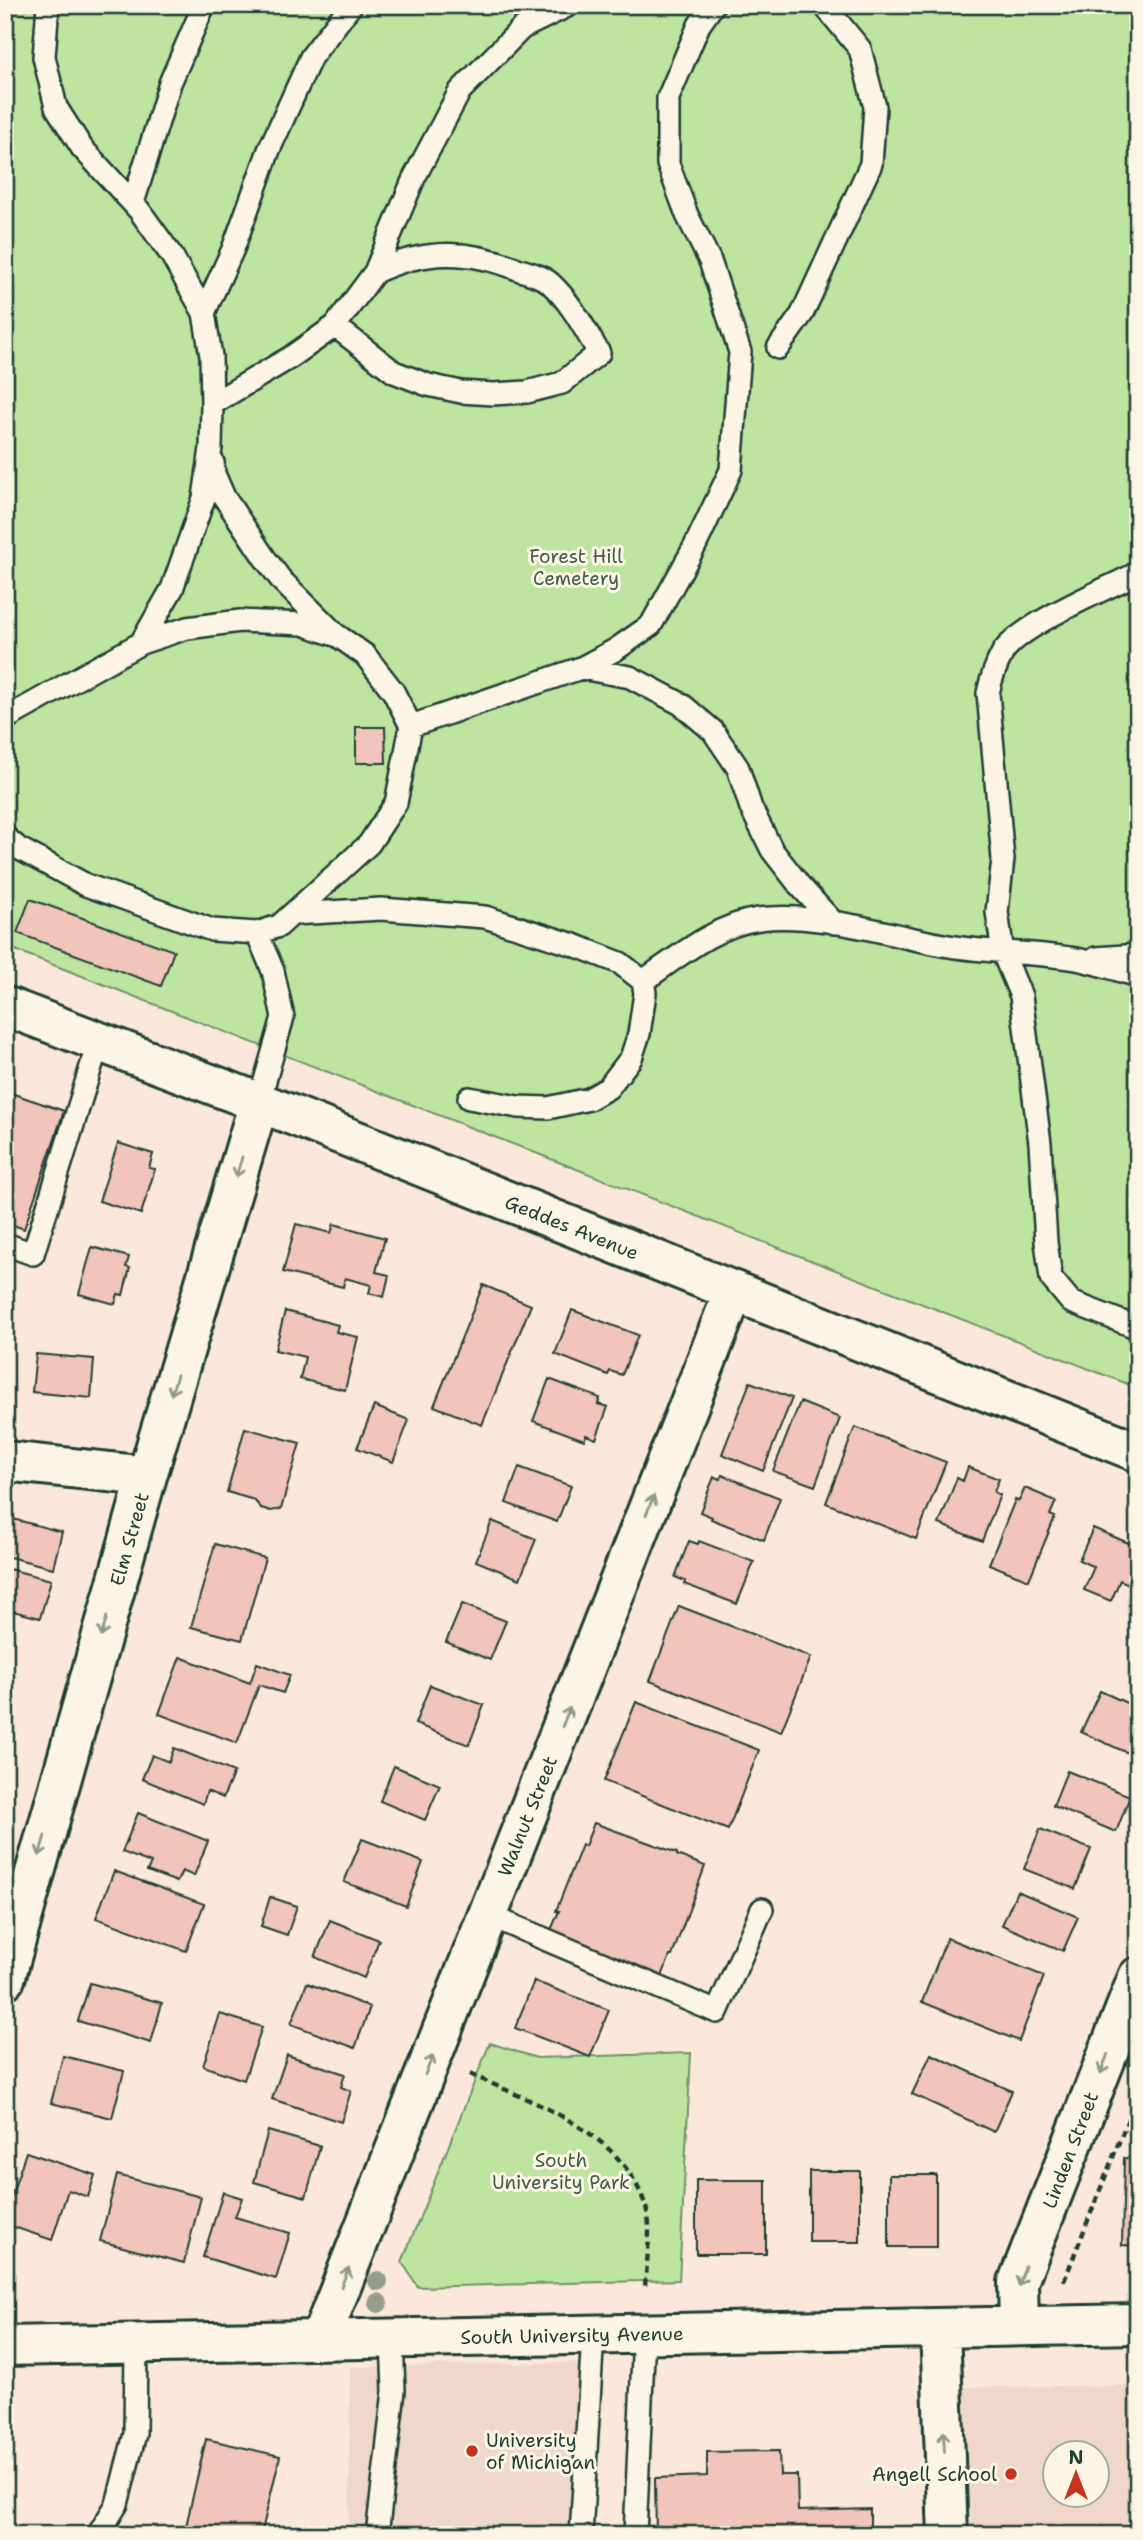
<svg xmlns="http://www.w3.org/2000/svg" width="1143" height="2540" viewBox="0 0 1143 2540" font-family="'Shantell Sans',sans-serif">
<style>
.built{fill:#efd8ca;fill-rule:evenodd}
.green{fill:#bee5a0;stroke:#6e916a;stroke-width:2}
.building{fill:#f1c5ba;stroke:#1f3d34;stroke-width:2}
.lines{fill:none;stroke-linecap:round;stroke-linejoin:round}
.service-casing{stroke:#1f3d34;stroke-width:26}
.minor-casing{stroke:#1f3d34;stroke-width:44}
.secondary-casing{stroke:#1f3d34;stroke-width:44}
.path{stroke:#1f3d34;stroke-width:4.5;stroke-dasharray:7 5;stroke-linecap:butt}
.service{stroke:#fcf5e5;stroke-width:21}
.minor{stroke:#fcf5e5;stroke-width:38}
.secondary{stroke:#fcf5e5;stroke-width:38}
.tree{fill:#949d8b}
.oneway{stroke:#8e998c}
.poi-dot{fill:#c8321e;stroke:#fcf5e5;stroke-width:2.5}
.labels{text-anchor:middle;stroke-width:6;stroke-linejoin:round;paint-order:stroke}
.park-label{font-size:19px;fill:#3f5f4a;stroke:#fcf5e5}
.street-label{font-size:19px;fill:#1f3d34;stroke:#fcf5e5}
.poi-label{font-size:19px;fill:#1f3d34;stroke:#fcf5e5;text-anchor:start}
</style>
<rect width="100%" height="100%" fill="#fbe8da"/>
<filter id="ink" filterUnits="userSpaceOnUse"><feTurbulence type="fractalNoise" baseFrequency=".0143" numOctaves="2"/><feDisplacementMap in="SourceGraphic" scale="14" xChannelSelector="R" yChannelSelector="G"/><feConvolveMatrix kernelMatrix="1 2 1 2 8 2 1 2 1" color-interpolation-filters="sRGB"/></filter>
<g filter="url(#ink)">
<!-- built -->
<path class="built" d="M597 2362 593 2535H349L350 2367Z
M1138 2385V2535H972L961 2387ZM1056 2452H1098V2494H1056Z"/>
<!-- green -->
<path class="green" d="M5 5H1138V1388L5 946Z
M490 2043 537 2058 691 2053 679 2280 418 2287 402 2262Z"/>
<!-- building -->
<path class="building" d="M356 727H385L386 763H356Z
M30 899 174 951 161 986 17 933Z
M5 1091 64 1111 24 1229 5 1222Z
M118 1143 153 1154 149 1168 155 1169 141 1214 99 1201Z
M296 1224 331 1233 334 1224 385 1238 376 1272 389 1275 384 1297 369 1293 371 1285 345 1278 343 1287 283 1272Z
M92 1247 129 1257 126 1267 130 1268 123 1295 118 1294 115 1304 79 1294Z
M483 1285 531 1305 482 1425 434 1406Z
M572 1310 638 1335 622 1375 610 1371 608 1375 555 1354Z
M285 1311 338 1325 336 1332 358 1337 345 1390 300 1379 305 1357 275 1350Z
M36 1354 94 1359 91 1398 32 1392Z
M549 1379 600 1398 598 1404 608 1407 596 1439 586 1435 584 1440 533 1421Z
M750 1382 792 1398 763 1471 722 1454Z
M800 1402 840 1418 815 1486 773 1471Z
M374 1406 409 1420 393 1462 357 1448Z
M855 1427 946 1462 916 1539 826 1503Z
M245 1428 300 1443 281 1509 271 1511 261 1508 254 1500 227 1492Z
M519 1467 571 1486 557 1522 506 1503Z
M968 1467 999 1479 994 1492 1000 1495 982 1541 939 1524 957 1478 963 1481Z
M722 1475 780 1498 764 1540 711 1519 712 1517 700 1512 714 1477 721 1479Z
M1025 1488 1056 1501 1050 1515 1055 1517 1029 1580 989 1564 1015 1500 1019 1501Z
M13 1519 62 1532 53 1568 5 1556Z
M492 1521 536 1539 520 1579 476 1561Z
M1093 1528 1138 1547V1588L1120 1580 1111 1601 1084 1590 1094 1567 1079 1560Z
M689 1541 698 1544 699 1541 754 1562 737 1604 684 1584 685 1581 675 1577Z
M215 1544 265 1558 242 1640 191 1627Z
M5 1568 51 1580 40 1618 5 1609Z
M462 1604 506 1621 490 1660 446 1642Z
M679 1606 811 1657 781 1732 650 1681Z
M180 1657 250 1683 257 1663 290 1675 283 1693 259 1685 237 1743 159 1714Z
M430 1685 484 1705 469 1745 415 1724Z
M1100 1691 1138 1708V1741L1132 1755 1081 1732Z
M636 1702 759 1750 728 1830 604 1781Z
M174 1748 234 1772 223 1798 207 1791 203 1804 142 1779 152 1755 169 1762Z
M394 1766 440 1785 425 1820 380 1801Z
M1067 1771 1130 1796 1116 1832 1053 1806Z
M138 1813 208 1841 194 1876 182 1871 177 1882 147 1871 151 1863 122 1852Z
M594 1823 677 1853V1855L705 1866 672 1956H670L661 1979 549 1935 559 1911H556L582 1845 585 1846Z
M1040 1829 1091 1849 1075 1889 1024 1869Z
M362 1839 423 1862 406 1906 344 1882Z
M114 1871 204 1904 186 1951 96 1918Z
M1017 1891 1078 1917 1063 1951 1002 1925Z
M270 1897 297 1906 287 1935 261 1926Z
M330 1920 379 1940 364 1978 315 1957Z
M947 1938 1044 1976 1019 2041 922 2002Z
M534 1981 609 2010 590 2057 515 2028Z
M90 1983 162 2003 151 2043 78 2021Z
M307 1983 370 2007 355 2048 291 2024Z
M220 2014 262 2027 244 2080 203 2066Z
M931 2054 1012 2091 994 2132 912 2094Z
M287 2055 345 2074 341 2087 351 2091 341 2122 272 2099Z
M63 2056 124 2071 112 2118 51 2103Z
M268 2131 320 2146 306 2197 254 2182Z
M26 2152 95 2175 88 2197 68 2190 52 2240 5 2224V2215Z
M1124 2158 1138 2159V2246L1122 2245Z
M809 2171H860V2242H809Z
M117 2175 201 2197 184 2263 100 2241Z
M889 2175H936V2247H889Z
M696 2180H766V2254H696Z
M223 2192 242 2198 235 2217 290 2233 276 2279 203 2257Z
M206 2439 280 2456 261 2535H184Z
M779 2451 780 2475H797L798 2511 870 2509V2535H656L655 2478 707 2476V2452Z"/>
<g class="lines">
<!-- service casing -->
<g class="service-casing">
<path id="service" d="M48 5 44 57 56 107 82 148 139 210 172 256 204 313 211 356 212 404 211 448 204 498 172 589 141 643
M133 203 170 83 204 5
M204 313 233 249 269 150 311 57 351 5
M335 326 394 372 428 385 461 392 493 394 527 392 562 383 599 353C584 328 571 302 550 283 542 276 530 273 520 270 469 249 425 249 375 272
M778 348 802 314 871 164 875 107 860 49 824 5
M212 404 291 357 335 326 375 272 414 178 460 91 522 28 569 5
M213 462 214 474 224 497 264 557 282 581 334 633
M1138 573C1105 589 1021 625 1003 652 996 665 991 679 988 693L1003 859 997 912 1003 953 1021 996 1040 1143 1046 1242 1051 1278 1071 1302 1138 1328
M581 668 630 677 681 704 713 731 738 768 751 808 772 850 800 886 834 923
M5 719 141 643 187 628 240 621 303 624 338 636 365 655 393 691 411 726 396 803 369 844 279 926 257 933 212 930 86 885 18 848 5 837
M411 726 581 668 615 650 651 625 695 546 731 470 740 352 710 261 687 215 668 164V98L699 25 713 5
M293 914 381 909 485 917 574 945 620 963 643 981 645 993 639 1034 631 1058 608 1088 589 1099 548 1108 518 1107 469 1098
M257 933 273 971 283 1017 259 1102
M1096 958 1138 955
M643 981C678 957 715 925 759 919 816 911 891 936 949 946 991 953 1034 952 1076 959 1097 963 1117 970 1138 976
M5 1244 33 1254 99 1041
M488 1915 717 2012 762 1909
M98 2535 117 2504 135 2434 136 2343
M377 2535 394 2391 392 2339
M581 2535 593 2334
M635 2535 644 2334"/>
</g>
<!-- minor casing -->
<g class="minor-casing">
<path id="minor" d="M5 1461 147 1476
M5 1979 147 1476 259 1102
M1019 2326 1018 2282 1138 1977
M940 2329 948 2535
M320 2340 734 1291
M5 2346 1138 2324"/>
</g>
<!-- secondary casing -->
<g class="secondary-casing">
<path id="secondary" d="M5 1006 287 1113 1138 1452"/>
</g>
<!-- path -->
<path class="path" d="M470 2074C537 2105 625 2131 647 2211 652 2227 646 2268 645 2287
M1064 2281 1138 2094"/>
<!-- service -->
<use href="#service" class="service"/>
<!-- minor -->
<use href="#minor" class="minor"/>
<!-- secondary -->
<use href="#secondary" class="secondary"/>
</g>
<!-- trees -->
<g class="tree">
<circle cx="378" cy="2281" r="10"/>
<circle cx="378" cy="2303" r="10"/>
</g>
<!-- one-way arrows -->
<defs><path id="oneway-shaft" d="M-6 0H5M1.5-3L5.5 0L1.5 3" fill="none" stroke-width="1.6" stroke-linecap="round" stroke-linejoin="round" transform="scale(1.75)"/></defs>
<g class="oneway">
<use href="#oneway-shaft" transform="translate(239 1167) rotate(107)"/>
<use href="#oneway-shaft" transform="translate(174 1385) rotate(107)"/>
<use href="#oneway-shaft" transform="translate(650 1505) rotate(-68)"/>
<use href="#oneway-shaft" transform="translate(104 1627) rotate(106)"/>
<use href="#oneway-shaft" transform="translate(566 1717) rotate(-68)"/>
<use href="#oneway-shaft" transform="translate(42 1846) rotate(106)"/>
<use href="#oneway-shaft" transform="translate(1104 2064) rotate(111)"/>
<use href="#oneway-shaft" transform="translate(429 2065) rotate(-68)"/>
<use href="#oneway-shaft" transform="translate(1022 2276) rotate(107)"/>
<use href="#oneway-shaft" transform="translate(345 2277) rotate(-68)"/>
<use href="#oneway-shaft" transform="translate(944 2442) rotate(-93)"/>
</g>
</g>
<!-- markers -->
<g class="poi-dot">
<circle cx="472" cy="2451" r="7"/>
<circle cx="1011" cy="2474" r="7"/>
</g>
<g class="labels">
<!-- park labels -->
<g class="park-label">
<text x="576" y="563">Forest Hill<tspan x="576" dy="22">Cemetery</tspan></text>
<text x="561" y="2167">South<tspan x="561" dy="22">University Park</tspan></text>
</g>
<!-- street labels -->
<g class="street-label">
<text transform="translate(572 1227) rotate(22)" y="7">Geddes Avenue</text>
<text transform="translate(129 1539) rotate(-74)" y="7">Elm Street</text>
<text transform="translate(527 1816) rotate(-68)" y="7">Walnut Street</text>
<text transform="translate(1070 2150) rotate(-69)" y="7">Linden Street</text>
<text transform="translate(572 2335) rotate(-1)" y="7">South University Avenue</text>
</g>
<!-- poi labels -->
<g class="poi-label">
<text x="486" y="2447">University<tspan x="486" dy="22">of Michigan</tspan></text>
<text x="997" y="2481" text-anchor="end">Angell School</text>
</g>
</g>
<!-- margin -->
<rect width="1143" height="2540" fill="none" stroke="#fcf5e5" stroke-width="28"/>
<rect x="14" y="14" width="1115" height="2512" fill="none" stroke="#1f3d34" stroke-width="2.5" filter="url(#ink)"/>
<!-- north arrow -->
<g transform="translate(1076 2474)"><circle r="33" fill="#fcf5e5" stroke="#a4ab9e" stroke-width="2"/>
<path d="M0-5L12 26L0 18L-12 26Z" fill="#c8321e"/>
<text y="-10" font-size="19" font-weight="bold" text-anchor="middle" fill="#1f3d34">N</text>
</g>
</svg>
